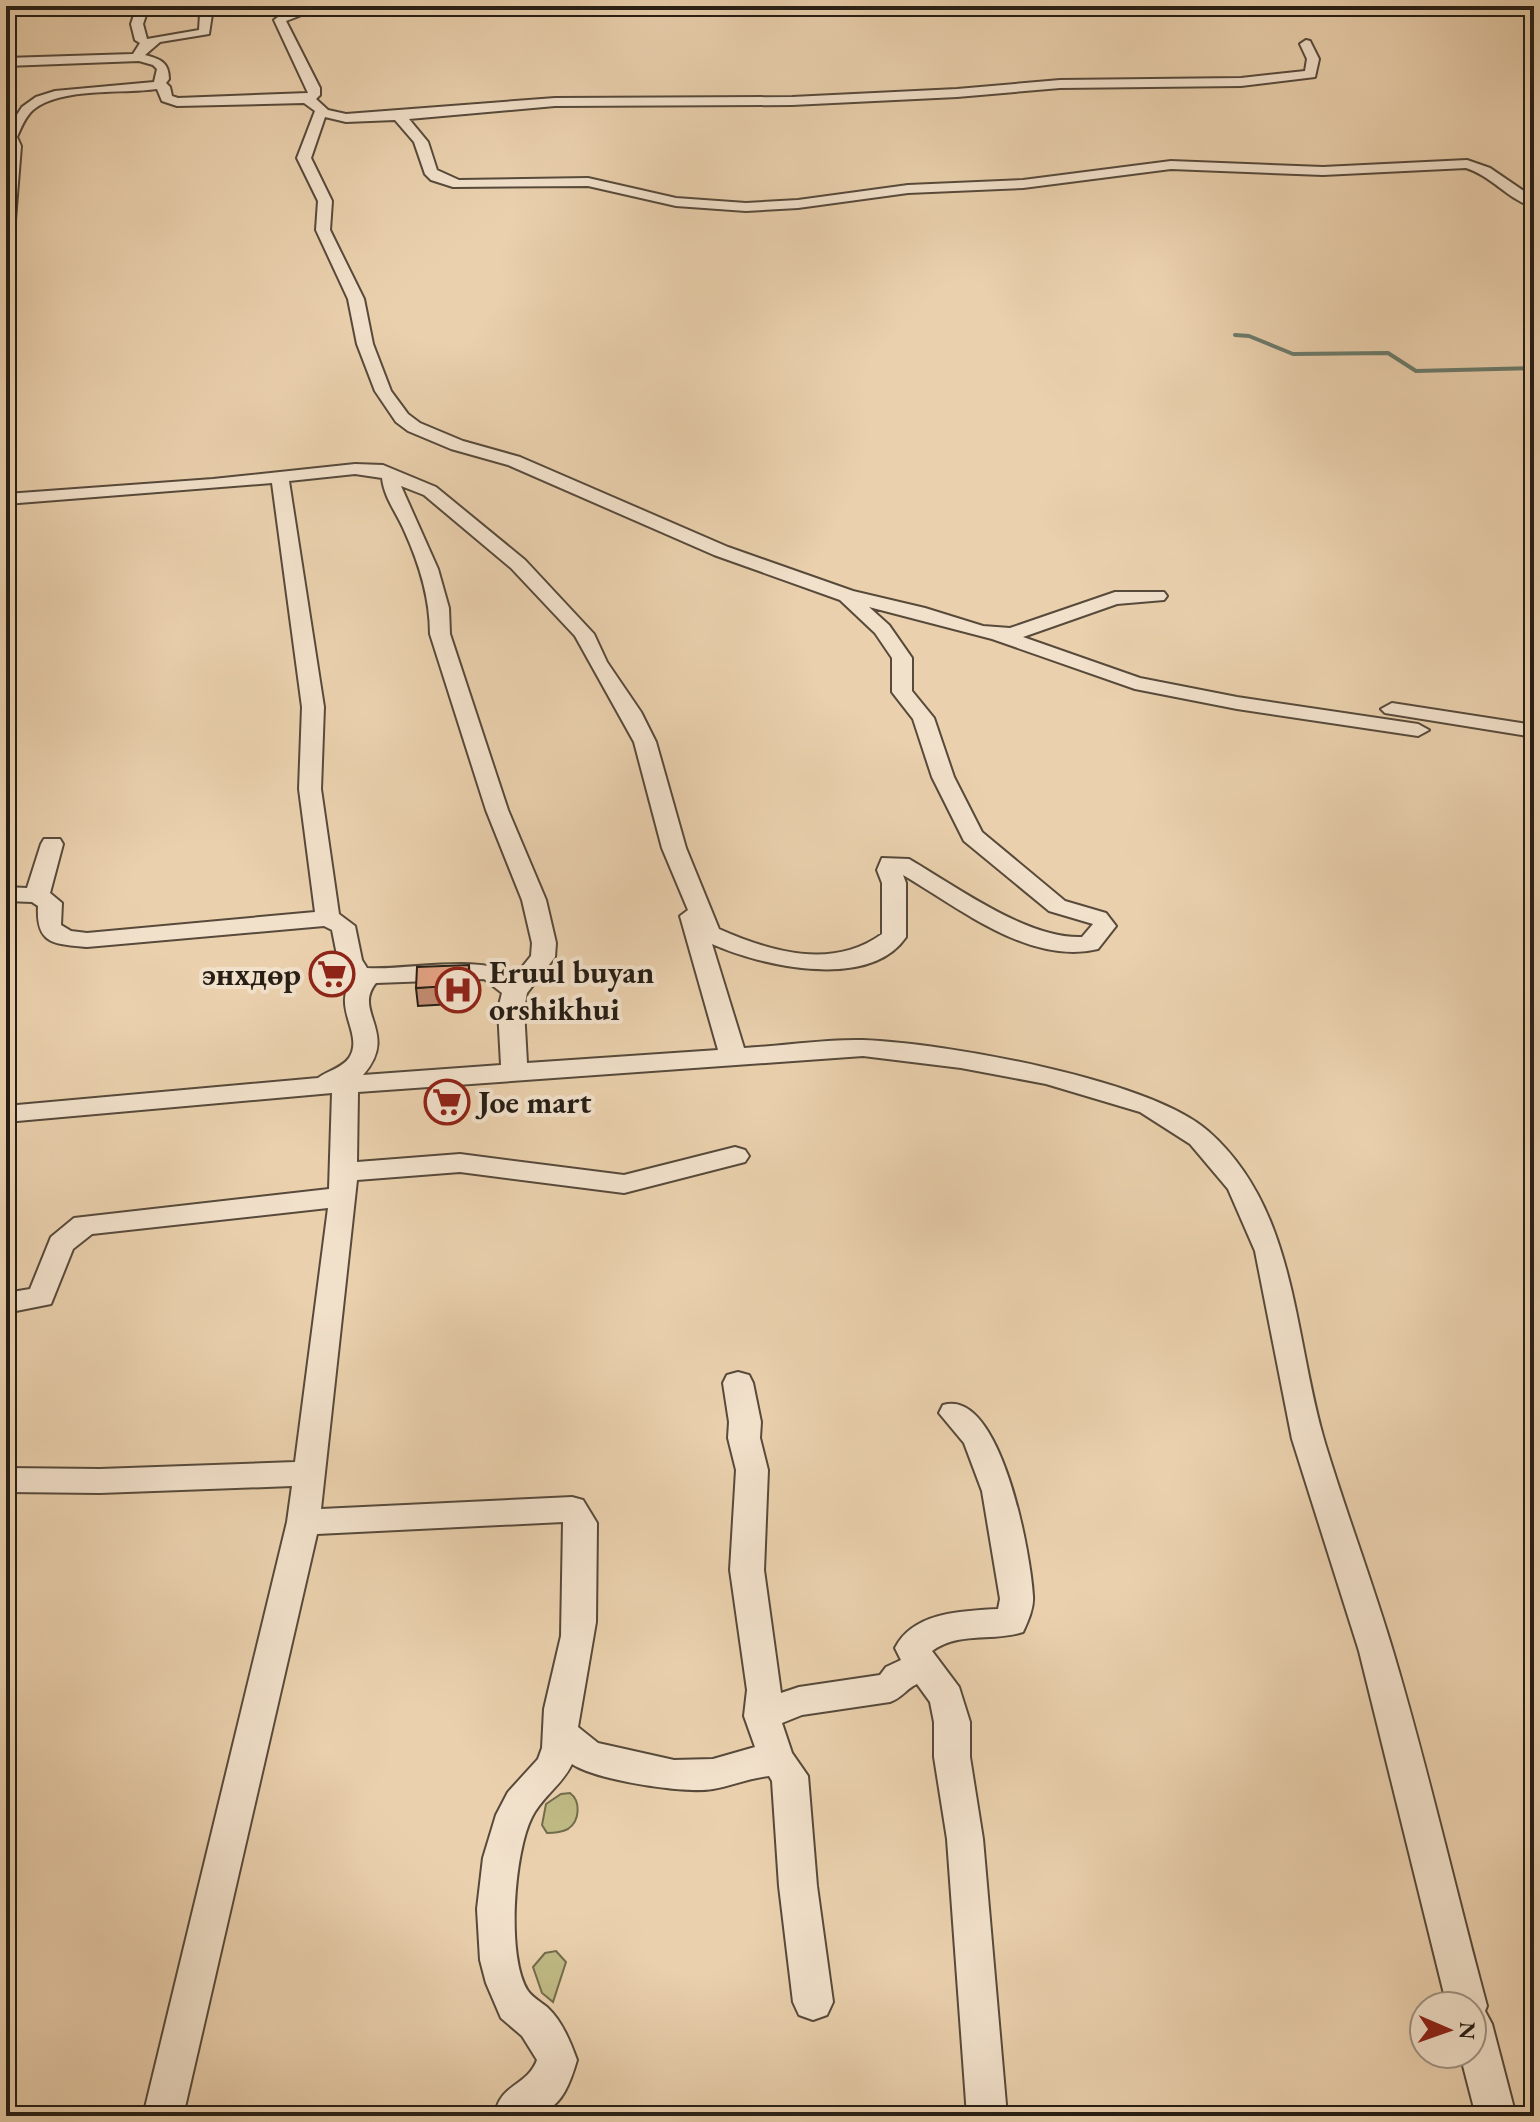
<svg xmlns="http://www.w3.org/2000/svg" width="1540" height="2122" viewBox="0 0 1540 2122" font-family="'EB Garamond',serif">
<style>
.green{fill:#bfb984;stroke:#726c4c;stroke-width:2}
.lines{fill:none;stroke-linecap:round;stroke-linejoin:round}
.stream{stroke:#6b7a6b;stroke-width:4}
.minor-casing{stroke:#574a3b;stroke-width:4}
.minor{fill:#f1e0ca;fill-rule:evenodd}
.wall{fill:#c28b70;stroke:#261e15;stroke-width:2}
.shaded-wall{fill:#9e715b;stroke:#261e15;stroke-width:2}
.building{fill:#e2a282;stroke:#261e15;stroke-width:2}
.labels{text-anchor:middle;stroke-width:8;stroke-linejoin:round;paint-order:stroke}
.poi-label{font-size:32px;font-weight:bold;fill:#261e15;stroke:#f1e0ca;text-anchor:start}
</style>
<rect width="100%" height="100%" fill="#ead0ad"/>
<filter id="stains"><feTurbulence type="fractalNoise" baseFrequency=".0025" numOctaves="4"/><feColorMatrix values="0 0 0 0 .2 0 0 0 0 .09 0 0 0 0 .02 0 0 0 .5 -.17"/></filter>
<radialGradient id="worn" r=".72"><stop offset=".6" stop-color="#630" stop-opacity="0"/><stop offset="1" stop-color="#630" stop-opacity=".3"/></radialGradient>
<!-- green -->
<path class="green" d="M570 1793C581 1801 580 1821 568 1829 562 1832 553 1833 547 1833L542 1825 546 1804 561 1794Z
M556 1951 566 1962 553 2002 542 1993 533 1967 545 1953Z"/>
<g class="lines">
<!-- stream -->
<path class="stream" d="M1235 335 1249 336 1293 354 1388 353 1416 371 1534 368"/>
<!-- minor casing -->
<g class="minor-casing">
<path id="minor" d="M137 6H149L143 24 147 39 199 30 200 14 195 6H207L212 14 209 34 160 42 145 55C160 59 169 62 169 79L166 83 170 87 172 96 178 98 308 93 274 20C288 8 307 6 325 6L286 21 320 88V95L316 99 328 110 346 114 555 98 792 97 957 89 1060 80 1241 78 1305 71 1307 59 1300 44 1306 40 1310 41 1319 59 1315 77 1241 86 1060 88 957 97 792 105 555 106 409 119 428 142 437 170 459 180 588 178 676 198 746 203 798 200 908 185 1023 180 1171 161 1323 167 1467 160 1490 168 1534 198V207C1508 200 1492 176 1466 168L1323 175 1171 169 1023 188 908 193 798 208 746 211 676 206 588 186 453 187 431 180 425 174 414 142 395 120 346 122 325 117 311 158 332 201 330 230 364 299 373 344 391 391 408 414 420 423 463 441 520 457 728 547 853 591 925 608 983 626 1010 628 1115 592H1164L1167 596 1164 600 1117 604 1023 637 1140 678 1237 697 1418 724 1429 730 1418 736 1237 709 1135 689 992 639 869 607 889 625 912 658V691L934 718 954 777 982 832 1065 901 1106 913 1116 926 1098 949C1030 966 958 907 903 875L906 883V937C869 991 761 966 712 944L744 1048C783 1046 824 1039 863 1040 944 1043 1149 1079 1208 1131 1298 1210 1293 1337 1325 1443 1346 1512 1372 1581 1393 1651 1428 1768 1455 1888 1487 2006L1485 2011 1492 2024 1516 2116H1476L1460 2054H1472V2006H1447L1359 1651 1292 1439 1255 1251 1228 1189 1190 1144 1140 1112 1046 1084 961 1068 863 1056 358 1092 357 1162 460 1154 624 1175 735 1147 745 1150 749 1156 745 1162 624 1193 460 1172 357 1180 321 1509 572 1497 583 1500 597 1523 596 1622 578 1727 598 1743 674 1760 713 1759 755 1747 744 1716 747 1690 730 1570 736 1470 728 1438 729 1422 723 1383 727 1375 738 1372 749 1375 753 1383 761 1422 760 1438 768 1470 764 1570 781 1693 799 1687 880 1675 886 1667 901 1660 895 1648C913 1612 962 1611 998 1609L1000 1599 982 1491 964 1443 939 1413 943 1405C1001 1387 1031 1556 1033 1596 1034 1608 1028 1621 1023 1632 993 1642 959 1631 932 1651L959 1687 970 1722V1757L983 1839 1007 2116H967L947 1839 934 1757V1722L930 1702 917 1684C906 1689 902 1698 890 1702L802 1715 782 1723 792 1753 808 1776 817 1886 833 2002 827 2015 813 2020 799 2015 793 2002 779 1886 772 1781 769 1776C749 1778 732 1786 713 1789 684 1794 596 1780 572 1764 562 1785 542 1797 532 1817 514 1852 506 1958 528 1991 533 1998 541 2002 547 2007 562 2021 570 2041 577 2060 561 2115 546 2116 495 2116 498 2084 527 2087 537 2060L522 2036 501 2018 486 1983 480 1960 477 1909 483 1858 496 1815 508 1792 538 1759 542 1748 544 1709 561 1636 563 1522 317 1534 183 2116H143L287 1522 292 1486 100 1493 6 1492V1468L100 1469 295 1462 328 1208 92 1234 73 1249 51 1304 6 1313V1293L30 1289 51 1237 74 1218 329 1189 332 1093 6 1122V1106L318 1078C327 1071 342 1068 349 1058 365 1034 330 1007 353 979L338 960 332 930 324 926 87 947C53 944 36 944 38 906L32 902 6 901V887L27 888 41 844 44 839H60L63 844 50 893 62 903 61 925 71 931 87 933 315 912 299 789 302 707 272 483 6 504V494L213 479 355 464 383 465 436 487 525 560 594 634 607 662 641 712 656 742 686 848 719 929C771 952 832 970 882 934V883L877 870 882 858 909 859C957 887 1027 939 1082 937L1093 924 1049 911 964 841 932 777 913 719 892 692V658L875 633 840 600 714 555 508 465 451 449 408 431 396 422 375 391 357 344 348 299 316 230 318 201 297 158 315 111 304 103 177 106 162 101 157 89C123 94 60 87 33 110 25 117 21 128 17 137L21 146 15 220 13 230 6 234V132L22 107 36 97 55 91 154 82 157 69 153 65 139 61 6 66V58L133 54 140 43 135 40 131 24ZM355 474 382 478C384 497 396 512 404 530 419 563 430 597 430 634L486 810 522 900 532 943 531 956 514 977C488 952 403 971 367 968L362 960 355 926 339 914 321 789 324 707 289 481ZM401 486 424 495 511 568 575 636 634 742 662 848 688 910 680 916 718 1050 527 1063 524 1009 527 993 555 957 556 943 546 900 508 810 450 634 449 608 438 569ZM484 979 502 993 498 1009 501 1065 363 1075C400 1033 352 1012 376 983Z
M1392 703 1534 725V737L1385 713 1381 709Z"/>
</g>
<!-- minor -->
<use href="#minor" class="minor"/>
</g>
<!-- wall -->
<path class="wall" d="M470 983V1003L418 1006 416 988Z"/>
<!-- shaded-wall -->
<path class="shaded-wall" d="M469 965 470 983V1003L468 985Z"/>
<!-- building -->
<path class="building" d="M469 965 468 985 416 988 417 967Z"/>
<!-- icons -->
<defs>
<g id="supermarket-ring" transform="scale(2.3)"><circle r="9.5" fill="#f1e0ca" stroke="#8f2418" stroke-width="1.5"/><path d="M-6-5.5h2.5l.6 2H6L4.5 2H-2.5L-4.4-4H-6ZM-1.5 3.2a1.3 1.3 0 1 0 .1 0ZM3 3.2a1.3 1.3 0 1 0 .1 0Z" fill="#8f2418"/></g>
<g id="hospital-ring" transform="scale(2.3)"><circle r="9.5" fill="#f1e0ca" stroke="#8f2418" stroke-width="1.5"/><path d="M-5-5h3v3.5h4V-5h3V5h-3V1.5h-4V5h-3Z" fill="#8f2418"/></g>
</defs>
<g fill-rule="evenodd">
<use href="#supermarket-ring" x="332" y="974"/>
<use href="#hospital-ring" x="458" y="990"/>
<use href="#supermarket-ring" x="447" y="1102"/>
</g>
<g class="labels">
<!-- poi labels -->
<g class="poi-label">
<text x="489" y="983">Eruul buyan<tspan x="489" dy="37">orshikhui</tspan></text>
<text x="301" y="985" text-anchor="end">энхдөр</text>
<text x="478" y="1113">Joe mart</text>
</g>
</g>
<!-- margin -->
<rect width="1540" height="2122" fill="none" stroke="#ead0ad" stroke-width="32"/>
<rect x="8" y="8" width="1524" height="2106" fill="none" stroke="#261e15" stroke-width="4"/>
<rect x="16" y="16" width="1508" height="2090" fill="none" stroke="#261e15" stroke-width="2"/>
<!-- north arrow -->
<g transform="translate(1448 2030) rotate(92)"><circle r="38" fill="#f1e0ca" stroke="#a09282" stroke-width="2"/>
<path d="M0-6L14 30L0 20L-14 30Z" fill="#8f2418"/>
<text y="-12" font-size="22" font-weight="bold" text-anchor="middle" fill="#261e15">N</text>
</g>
<rect width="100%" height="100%" filter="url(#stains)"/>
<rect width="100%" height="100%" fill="url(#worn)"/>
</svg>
